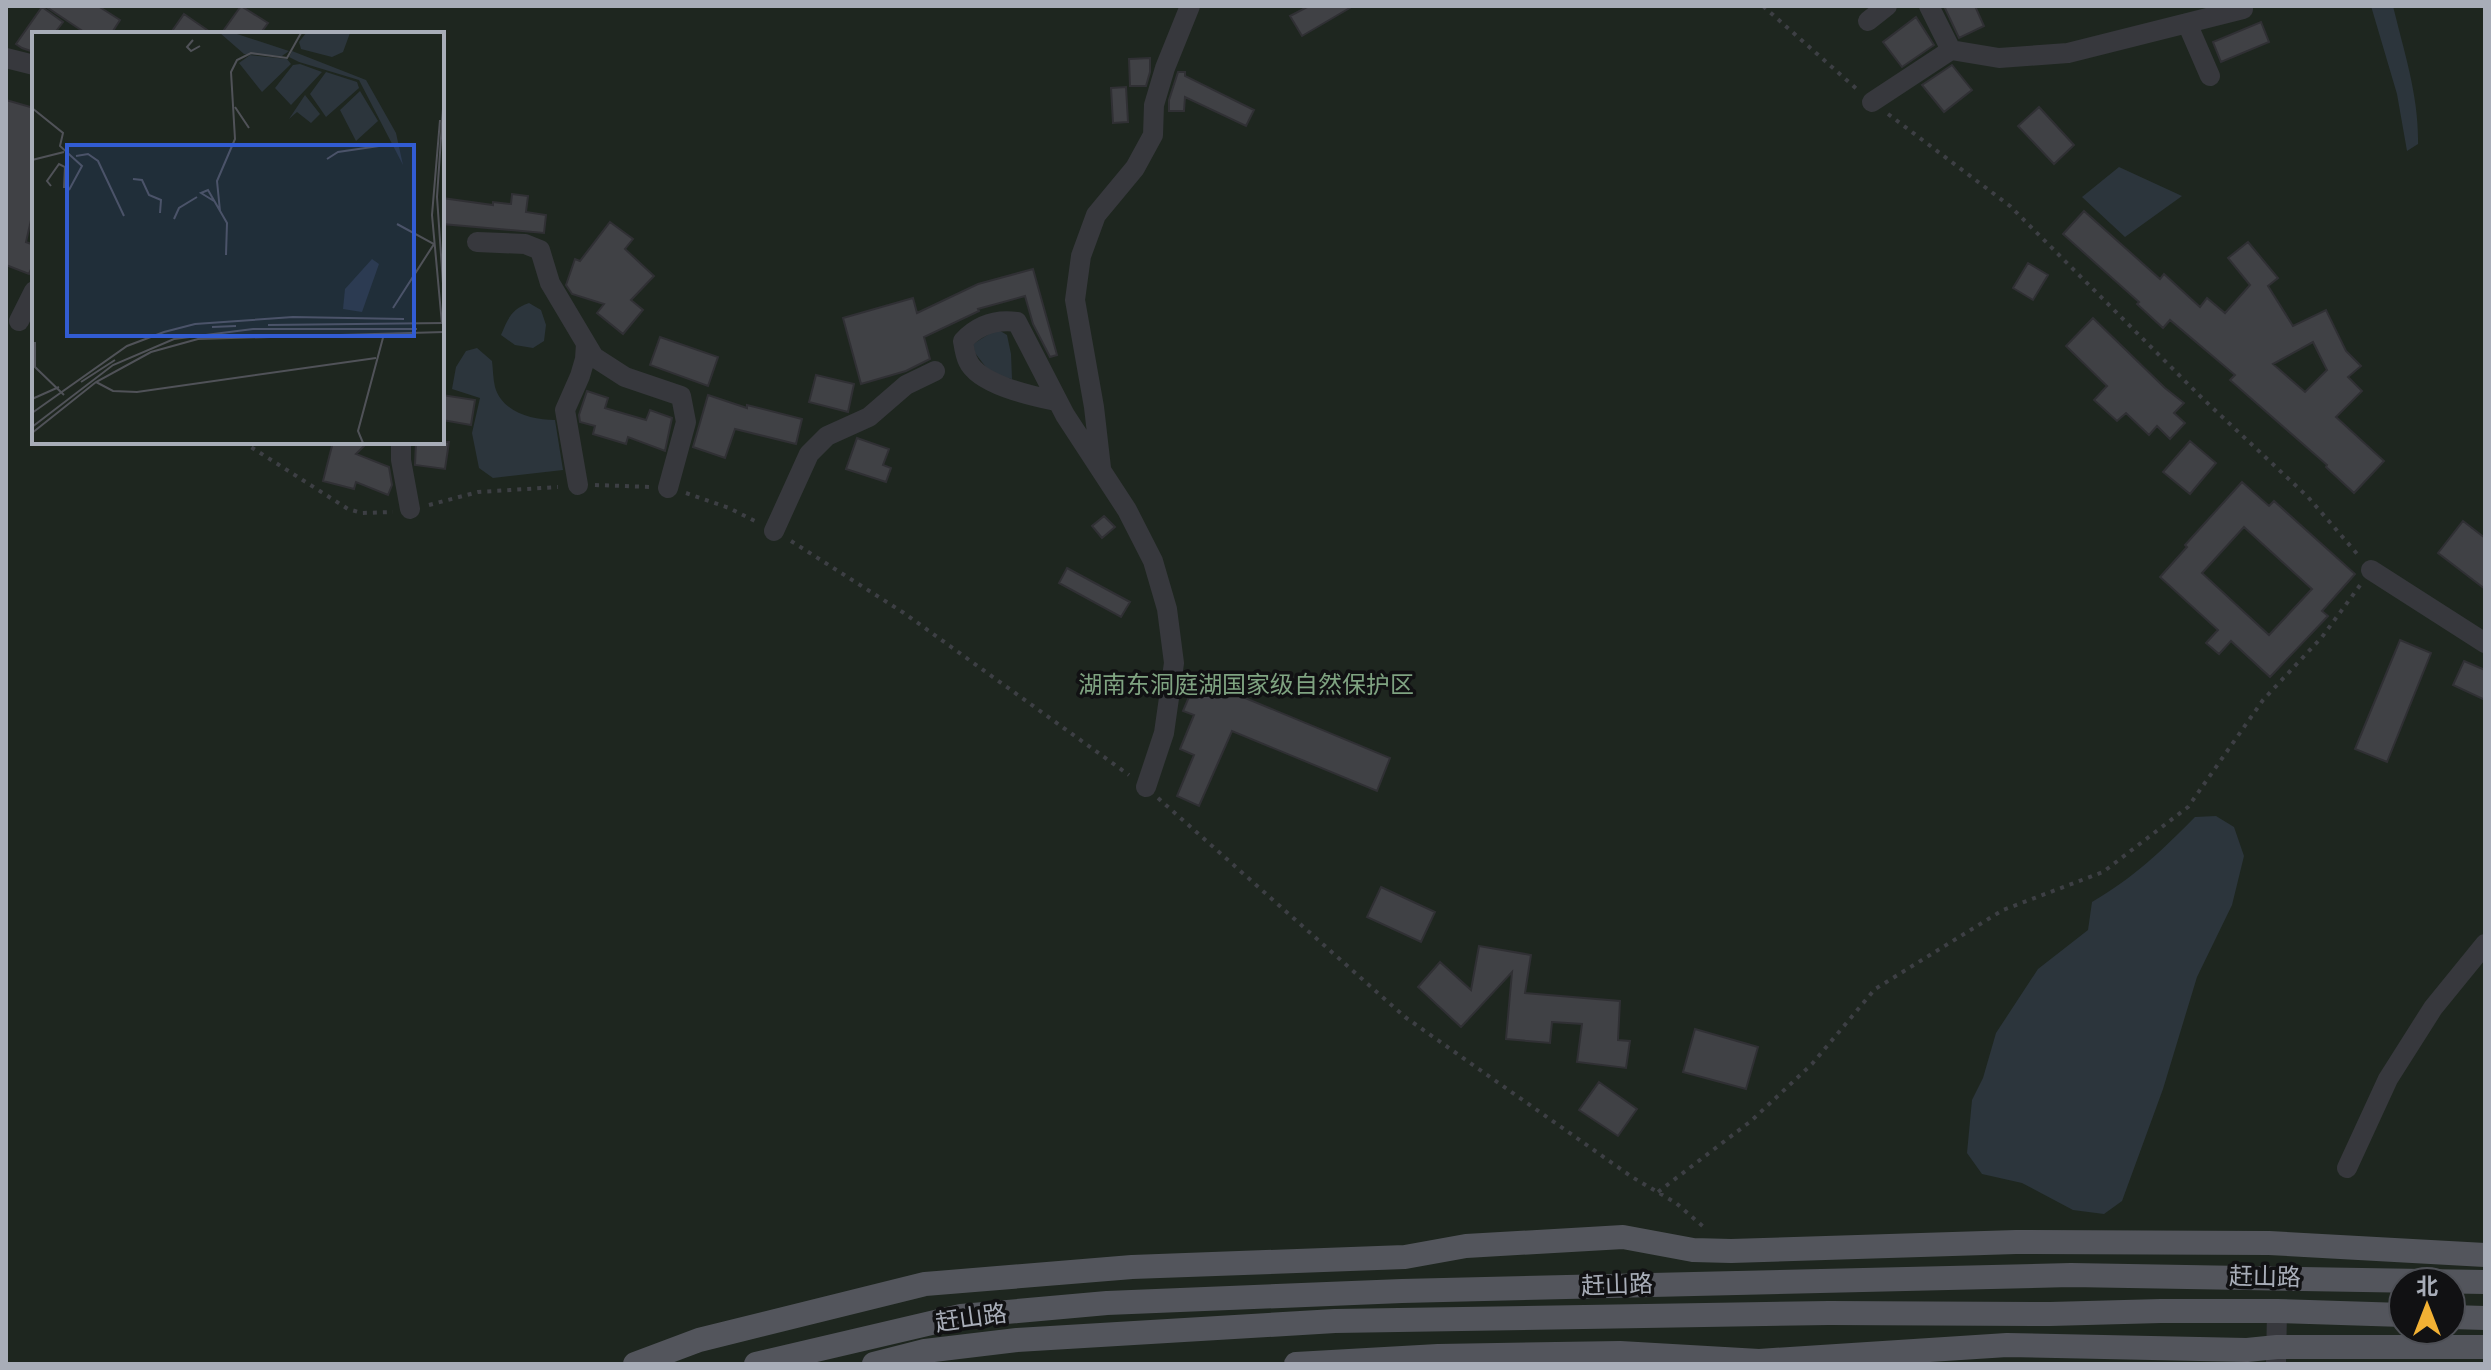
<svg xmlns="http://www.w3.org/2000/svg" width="2491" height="1370" viewBox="0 0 2491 1370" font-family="Poppins,'Noto Sans SC',sans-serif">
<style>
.green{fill:#1e261f;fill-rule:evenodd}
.water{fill:#2c353c}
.building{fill:#404145;stroke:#303034;stroke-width:2;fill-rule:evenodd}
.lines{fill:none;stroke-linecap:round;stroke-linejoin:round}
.path{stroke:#3d3f44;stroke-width:4;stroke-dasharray:4 6;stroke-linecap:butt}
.minor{stroke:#37383d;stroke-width:20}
.major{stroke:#53555c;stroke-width:24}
.labels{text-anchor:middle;stroke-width:7;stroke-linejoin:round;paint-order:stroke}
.park-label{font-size:24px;fill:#7fa381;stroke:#111113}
.street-label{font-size:24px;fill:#a8adb8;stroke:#111113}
.inset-road{fill:none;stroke:#505258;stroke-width:2}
.view{fill:#325cd3;fill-opacity:0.15;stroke:#325cd3;stroke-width:4}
.inset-edge{fill:none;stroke:#a8adb8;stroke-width:4}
</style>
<rect width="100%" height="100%" fill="#161618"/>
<!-- green -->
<path class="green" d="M6 6H2485V1364H6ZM34 34H442V442H34ZM2403 1282H2451V1330H2403Z"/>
<!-- water -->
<path class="water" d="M2371 6H2393C2404 52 2419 96 2418 144L2407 151 2397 94Z
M2119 167 2182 196 2125 237 2082 197Z
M529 303 541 310 546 325 544 341 533 348 515 345 501 335C508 319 511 309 529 303Z
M997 329 1007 335 1011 354 1012 379 992 375 975 353 973 344Z
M477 348 492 361C493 369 493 379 495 387 502 412 532 420 555 420L563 470 493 478 479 468 472 433 480 398 452 389 456 367 466 351Z
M2216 816 2234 827 2244 856 2232 905 2197 977 2163 1089 2122 1201 2104 1214 2073 1210 2022 1183 1982 1174 1967 1153 1972 1100 1983 1078 1996 1033 2038 969 2088 930 2092 902C2135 877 2160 852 2195 817Z"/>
<!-- building -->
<path class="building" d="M45 6H98L120 20 111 34H87Z
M241 6 268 23 260 34H221Z
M1309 6H1353L1302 36 1290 16Z
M1944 6H1975L1984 26 1959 38Z
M42 7 63 22 54 34H34V52L22 48 16 44Z
M184 14 213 34H170Z
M1916 17 1934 45 1902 67 1883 42Z
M2261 22 2269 42 2221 62 2213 42Z
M1150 58V72L1146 86H1130L1129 59Z
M1952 65 1972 90 1944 112 1922 85Z
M1178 72H1185V76L1254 110 1246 126 1185 97 1184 111H1169V100Z
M1126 87 1128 122 1113 123 1111 88Z
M6 100 34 108V207L26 242 34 245V262L29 274 6 265Z
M2039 107 2074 145 2054 164 2018 126Z
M512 194 528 196 526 212 546 215 544 233 442 224V198L493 205V202L511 204Z
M2084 211 2160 279 2164 274 2200 307 2207 298 2225 313 2250 285 2228 258 2248 242 2278 278 2268 286 2293 326 2326 310 2346 351 2361 366 2348 377 2362 391 2336 417 2384 461 2354 493 2326 467 2327 465 2230 380 2235 375 2170 320 2163 328 2137 304 2139 302 2063 234ZM2313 342 2327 370 2305 392 2273 364Z
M610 222 633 239 625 249 654 276 631 300 643 310 623 334 597 313 604 304 572 294 566 285 575 259 580 261Z
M2028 263 2048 275 2033 300 2013 288Z
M1033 269 1057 355 1050 357 1033 324 1025 296 978 309 979 311 924 337 930 359 906 371 861 384 843 318 913 298 917 313 978 284Z
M2093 318 2165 388 2184 403 2174 413 2185 423 2170 439 2157 426 2149 435 2126 413 2117 421 2094 400 2107 386 2066 346Z
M660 337 718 357 708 386 650 365Z
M816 375 854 384 848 412 809 402Z
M587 391 608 398 605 408 646 420 650 410 672 418 665 451 628 437 626 444 593 434 595 426 580 422 579 415Z
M442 395 475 400 471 425 442 420Z
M708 395 747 408V405L802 419 796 444 735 429 725 458 693 447Z
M857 438 889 449 883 465 891 468 886 482 846 469Z
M2190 441 2216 463 2190 494 2163 472Z
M333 442H368L356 454 389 467 392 485 388 495 356 482 354 489 323 481Z
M416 442H449L445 469 415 465Z
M2242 482 2269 506 2274 501 2355 574 2322 611 2328 616 2270 677 2231 641 2219 654 2206 643 2218 630 2160 577 2187 547 2185 545ZM2244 527 2312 589 2269 635 2202 573Z
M1104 516 1115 527 1102 538 1092 526Z
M2463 521 2485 538V589L2438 553Z
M1067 568 1130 602 1121 617 1059 583Z
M2400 640 2431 653 2387 762 2355 749Z
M2464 661 2485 670V700L2453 685Z
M1197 678 1390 758 1377 791 1232 731 1199 806 1177 796 1194 755 1180 749 1194 715 1183 711Z
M1381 887 1435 912 1421 942 1367 917Z
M1479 946 1531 955 1525 993 1620 1001 1618 1040 1630 1041 1626 1068 1577 1062 1582 1024 1552 1022 1550 1043 1506 1039 1512 972 1461 1027 1418 987 1440 962 1471 990Z
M1695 1029 1758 1047 1746 1089 1683 1072Z
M1599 1082 1637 1109 1618 1136 1579 1110Z"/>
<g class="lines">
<!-- path -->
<path class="path" d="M1763 6 1859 91
M1888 114 2010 206 2202 398 2308 497 2359 556
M243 442 348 509 362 513 393 512
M595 485 650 487
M686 493 729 508 759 523
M429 505 478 492 558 487
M791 541 904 613 1129 775
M1158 798 1405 1017 1632 1177 1676 1203 1706 1229
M1658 1192 1751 1121 1812 1064 1875 989 2003 910 2103 872 2188 807 2263 700 2322 637 2361 584"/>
<!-- minor -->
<path class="minor" d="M1929 6 1951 50
M1868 21 1887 6
M2187 23 2210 76
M6 58 34 65
M1872 102 1951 50 1999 58 2068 53 2243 9
M477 242 525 244 540 250 550 283 594 357 625 377 681 396 686 422 668 488
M19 321 34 291
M1056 401C1033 396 979 385 968 361 965 355 964 347 963 341 977 326 995 319 1017 322L1065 415 1127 510 1153 561 1167 609 1174 663 1164 733 1146 787
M401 442V460L410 509
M1101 468 1094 407 1075 300 1081 256 1096 215 1135 168 1153 135 1154 105 1165 68 1190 6
M578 485 565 410 580 376 585 359 586 344
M774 531 809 454 827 436 869 417 906 385 935 371
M2371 570 2485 643
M2347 1168 2388 1079 2433 1008 2485 944
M2276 1364 2277 1311"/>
<!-- major -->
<path class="major" d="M2451 1317 2485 1318
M635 1364 699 1340 925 1284 1132 1267 1405 1257 1466 1246 1623 1237 1693 1250 1731 1251 2016 1242 2269 1243 2485 1255
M756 1364 961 1316 1107 1303 1402 1291 2071 1275 2485 1282
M874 1364 925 1351 1017 1340 1335 1321 1829 1313 2050 1314 2161 1311H2277L2403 1315
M1296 1364 1438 1356 1620 1353 1759 1361 2007 1345 2247 1350 2277 1347H2485"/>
</g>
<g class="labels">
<!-- park labels -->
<g class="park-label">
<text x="1246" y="693">湖南东洞庭湖国家级自然保护区</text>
</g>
<!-- street labels -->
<g class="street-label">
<text transform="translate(2265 1277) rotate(1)" y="8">赶山路</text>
<text transform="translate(1617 1285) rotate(-2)" y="8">赶山路</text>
<text transform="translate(971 1318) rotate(-8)" y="8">赶山路</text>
</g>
</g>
<!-- overview -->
<g transform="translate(32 32)">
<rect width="412" height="412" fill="#161618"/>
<path d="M0 1H412V411H0Z" fill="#1e261f"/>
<path d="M188 1H202L257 19 250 24 212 22ZM274 1H318L311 20 300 25 269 17 267 10ZM260 19 334 48 364 101 371 133 327 48 267 30 257 25ZM218 23 255 27 259 32 230 60 207 31ZM268 32 290 40 259 73 243 56 261 33ZM294 40 325 50 327 56 294 85 278 62ZM328 59 346 89 324 109 308 78ZM273 63 288 82 279 91 265 80 257 87ZM340 227 347 232 330 280 311 277 313 257Z" fill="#2c353c"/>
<path class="inset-road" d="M161 8 155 15 159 19 168 14M412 62 405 165 412 266M203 75 217 96M0 76 31 101 28 114 50 134 37 158M408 88 400 183 410 292M44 124 56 122 66 129 92 184M295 127 306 120 347 114M0 128 32 120M101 147 110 148 117 163 129 168 128 181M19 154 15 149 27 132 33 135 32 156M182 169 169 161 176 158 195 191 194 223M188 179 185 149 203 107 199 40 205 28 219 21 255 26 269 1M142 187 147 176 165 165M361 276 402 212 365 192M236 293 412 291M180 295 204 294M3 310V335L32 363M49 350 83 328M64 350 81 359 105 360 344 326M0 367 27 355M0 381 95 314 132 300 163 292 261 285 372 287M0 395 81 333 142 307 221 297H385M0 401 64 350 119 320 166 307 412 300M331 411 326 399 352 302"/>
<path class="view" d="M35 113H382V304H35Z"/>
<rect width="412" height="412" class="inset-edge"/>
</g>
<!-- border -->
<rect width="2491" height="1370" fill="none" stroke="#a8adb8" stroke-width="16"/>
<!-- north arrow -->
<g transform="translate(2427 1306)"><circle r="38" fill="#111113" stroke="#4d4f55" stroke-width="2"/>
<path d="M0-6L14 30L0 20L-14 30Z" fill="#f2b134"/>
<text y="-12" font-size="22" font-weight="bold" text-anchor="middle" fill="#a8adb8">北</text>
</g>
</svg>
